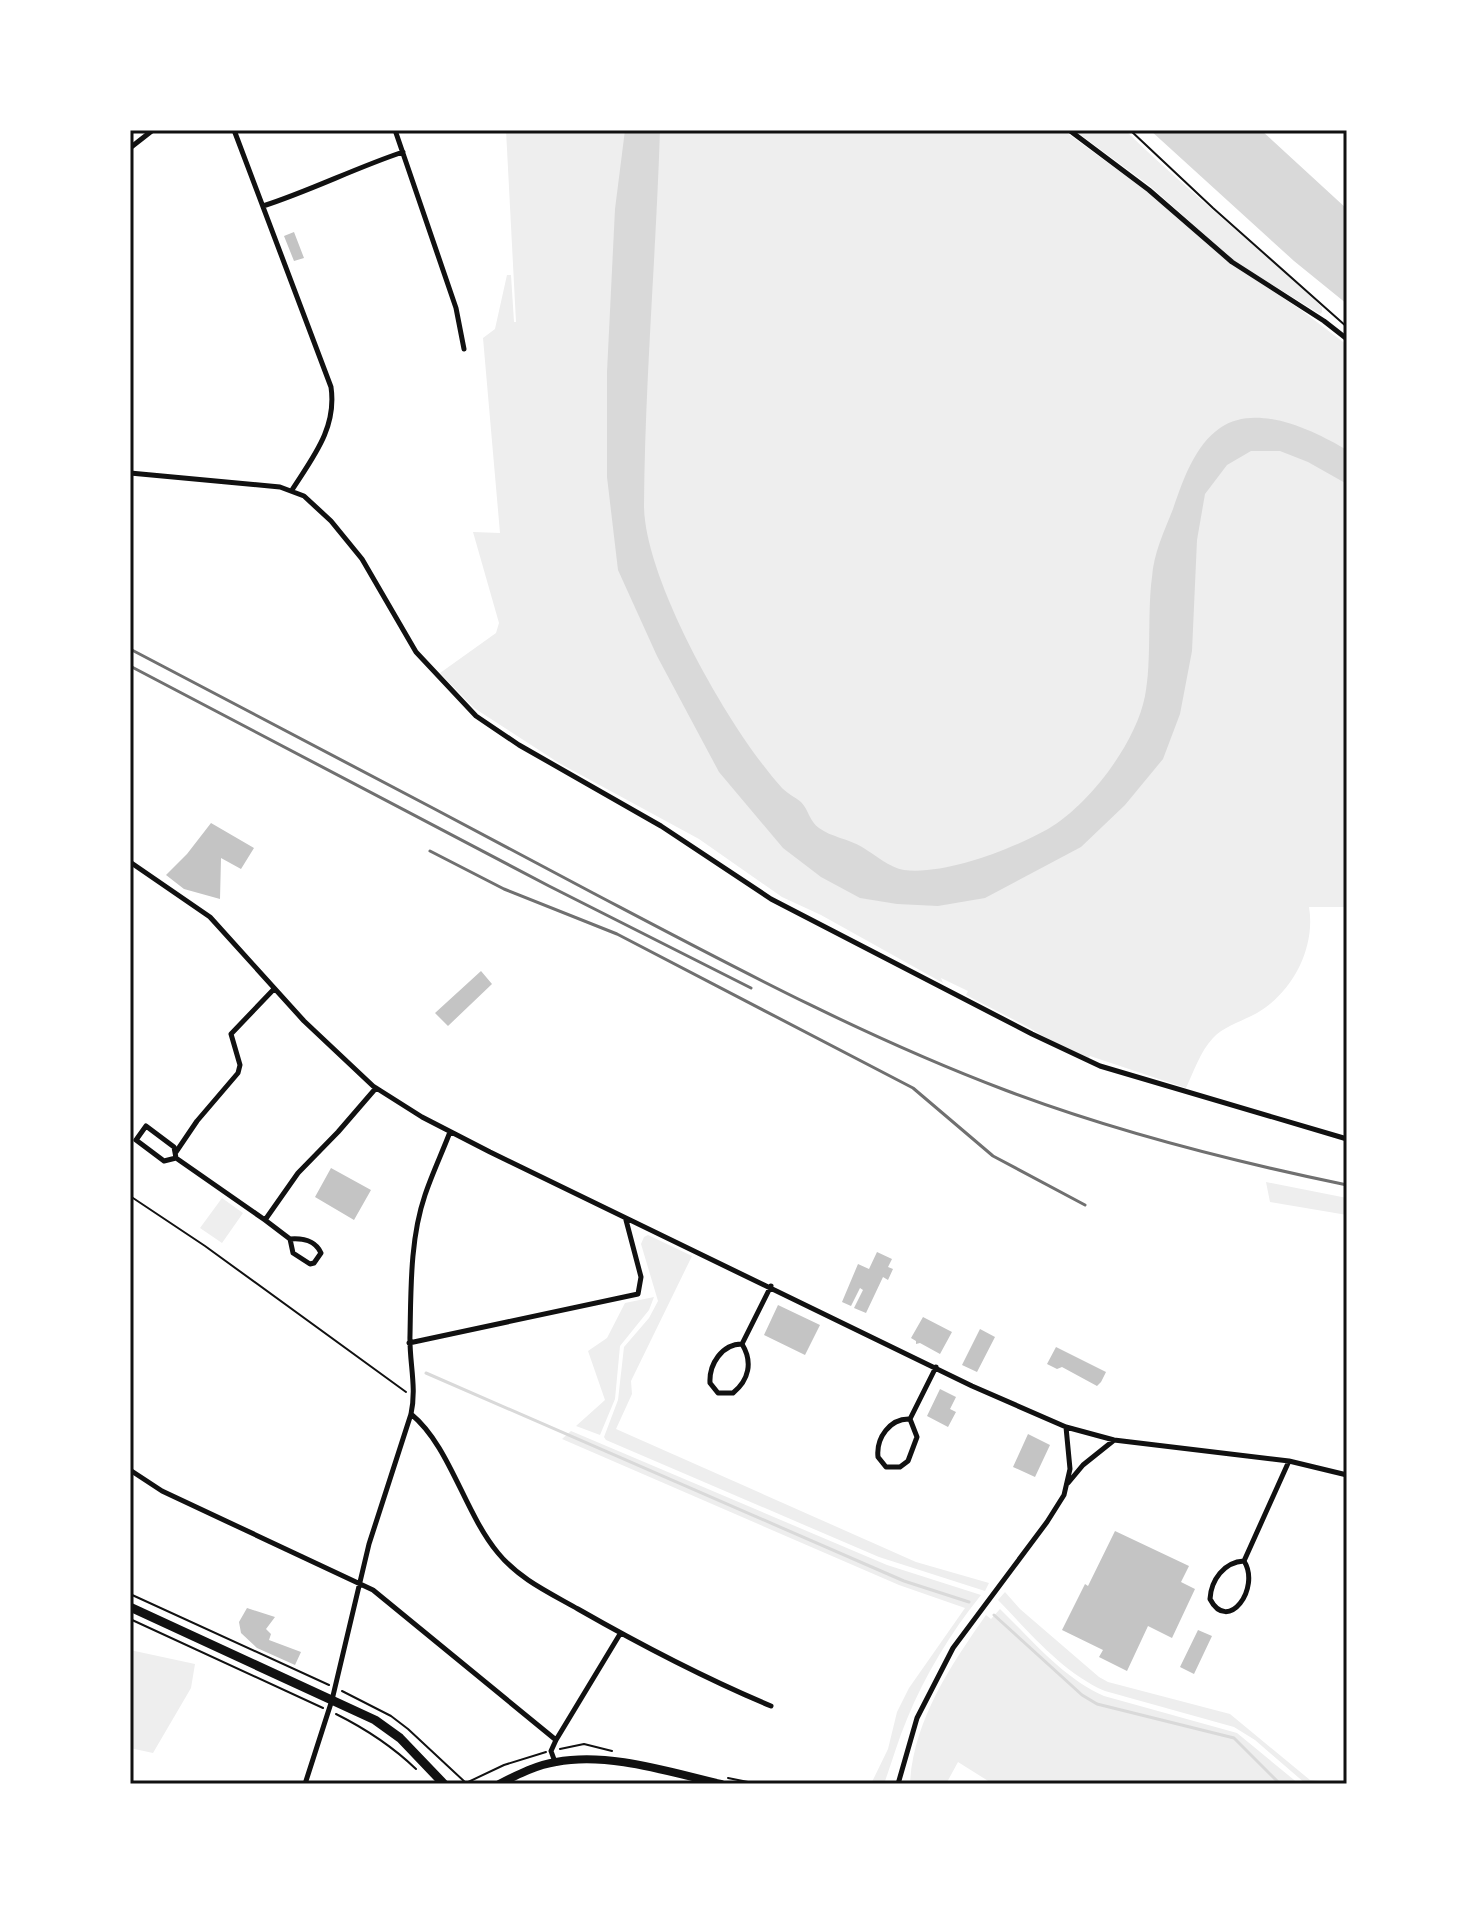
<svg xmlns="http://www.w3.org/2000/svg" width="1477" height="1914" viewBox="0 0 1477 1914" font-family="Commissioner,sans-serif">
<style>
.green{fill:#eee}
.water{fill:#d9d9d9}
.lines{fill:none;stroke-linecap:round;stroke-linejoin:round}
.stream{stroke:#d9d9d9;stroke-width:3}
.building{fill:#c4c4c4}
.path{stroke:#111;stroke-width:2}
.minor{stroke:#111;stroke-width:5}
.secondary{stroke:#111;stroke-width:8}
.primary{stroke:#111;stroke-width:9}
.rail{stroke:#707070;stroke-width:3}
.neatline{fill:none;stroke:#111;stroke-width:3}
</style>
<rect width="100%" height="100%" fill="#fff"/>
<!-- green -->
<path class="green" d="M506 130H1063L1145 190 1226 260 1301 310 1347 345V907H1309C1316 948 1292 993 1257 1013 1243 1021 1224 1026 1213 1038 1200 1052 1194 1071 1186 1088L1090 1056 1086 1062 1028 1027 966 995 968 991 941 978 943 983 821 915 782 897 699 839 559 763 474 708 440 673 496 633 499 623 473 532 500 533 483 338 495 329 507 275H511L514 322H516Z
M1074 130H1125C1188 192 1258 246 1322 307V312L1320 314 1234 261 1150 186Z
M1266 1182 1347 1198V1215L1270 1202Z
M222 1198 243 1213 222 1243 200 1228Z
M648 1235 692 1256 631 1381 632 1394 616 1429 916 1562 989 1583 985 1591 879 1557 606 1440 604 1437 618 1400 624 1347 649 1318 658 1301 641 1244 644 1237Z
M654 1297 649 1310 620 1346 615 1399 600 1435 576 1426 605 1400 588 1351 607 1338 625 1303Z
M571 1431 887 1565 981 1595C951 1632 925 1675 907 1719 898 1740 892 1762 884 1784H871L888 1749 897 1712 909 1688 965 1608 899 1585 562 1439Z
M1005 1592 1020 1609 1099 1677 1108 1682 1230 1714 1310 1780 1347 1784H1306L1255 1740 1234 1727 1105 1691C1063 1673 1029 1632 998 1600Z
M1000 1609C1032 1640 1063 1678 1104 1696L1237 1733 1299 1784H993L958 1762 946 1784H910C913 1721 951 1665 986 1615L991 1619Z
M130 1650 195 1664 191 1688 153 1753 130 1748Z"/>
<!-- water -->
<path class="water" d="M625 130H660C656 255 645 380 644 505 644 580 731 732 782 788 788 794 795 797 801 802 809 810 809 821 819 828 831 837 849 839 862 847 874 854 890 868 904 870 946 875 1012 849 1048 829 1089 805 1136 743 1145 696 1152 661 1147 614 1152 577 1154 552 1164 532 1173 509 1183 480 1195 445 1220 428 1257 402 1314 431 1347 450V484L1308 462 1280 451H1251L1227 465 1205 494 1197 540 1192 651 1180 714 1163 759 1125 805 1081 847 985 898 938 906 897 904 860 898 821 877 783 848 719 772 657 656 618 570 607 477V372L615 209Z
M1150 130H1261L1347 209V304L1294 261Z"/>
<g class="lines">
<!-- stream -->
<path class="stream" d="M426 1373 904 1581 969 1602
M994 1615 1082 1695 1097 1704 1234 1738 1280 1784"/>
</g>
<!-- building -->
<path class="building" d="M294 232 304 258 294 261 284 236Z
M211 823 254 848 241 869 221 858 220 899 184 889 166 875 187 854Z
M481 971 492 984 448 1026 435 1013Z
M331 1168 371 1190 354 1220 315 1197Z
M877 1252 892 1259 888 1267 893 1269 888 1280 883 1277 866 1313 854 1308 863 1290 860 1288 851 1306 842 1302 858 1264 869 1269Z
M778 1305 820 1325 805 1355 764 1335Z
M923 1317 952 1332 940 1354 920 1343 916 1344V1341L911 1338Z
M980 1329 995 1337 977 1372 962 1365Z
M1056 1347 1106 1372 1101 1382 1097 1386 1062 1367 1057 1369 1047 1364Z
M940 1389 956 1397 950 1409 956 1412 948 1427 927 1416Z
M1028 1434 1050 1445 1035 1477 1013 1467Z
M1115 1531 1189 1566 1181 1582 1195 1589 1172 1638 1148 1626 1127 1671 1099 1657 1103 1650 1062 1630 1085 1584 1088 1586Z
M247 1608 275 1617 266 1629 271 1634 269 1640 301 1652 295 1665 257 1648 241 1633 239 1622Z
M1198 1630 1212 1636 1194 1674 1180 1667Z"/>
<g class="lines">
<!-- path -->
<path class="path" d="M1130 130 1213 208 1347 327
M130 1196 205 1246 406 1392
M130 1594 329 1685
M130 1619 323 1708
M342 1691 391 1716 408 1729 466 1783 504 1765 546 1752
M336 1714C366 1729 391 1745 416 1769
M560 1749 584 1744 612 1751
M728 1778 758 1784"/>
<!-- minor -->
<path class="minor" d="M234 130 331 387C337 428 313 457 292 490
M395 130 456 308 464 349
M1069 130 1149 190 1232 262 1324 321 1347 339
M130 148 153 130
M263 206C310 191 355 168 403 152
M130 473 280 487 304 496 331 521 362 559 416 652 476 716 519 745 661 826 771 899 1032 1034 1100 1066 1347 1139
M130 862 210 917 304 1021 373 1086 422 1117 490 1152 972 1386 1066 1427 1114 1440 1289 1461 1347 1475
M176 1152 197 1121 238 1073 240 1065 231 1034 274 989
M176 1158 164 1161 136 1140 146 1126 174 1147 176 1158 265 1220 298 1173 338 1132 376 1088
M265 1220 290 1239 293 1253 310 1264 314 1263 321 1253C315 1240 303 1238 290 1239
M409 1343 638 1294 641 1277 626 1220
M742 1344C753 1362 749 1380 733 1393H718L710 1383C709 1364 722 1344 742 1344L771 1286
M411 1414C450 1446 464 1512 498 1553 519 1579 550 1593 578 1609 641 1645 704 1678 771 1706
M910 1419 917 1437 908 1461 900 1467H886L878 1457C876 1438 890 1418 910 1419L936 1367
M130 1470 162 1491 373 1590 556 1740
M1068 1483 1083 1465 1113 1441
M1244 1561C1224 1562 1211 1580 1210 1599 1228 1634 1261 1588 1244 1561L1289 1461
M555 1762 551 1751 556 1740 620 1634
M305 1784 332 1700 369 1544 411 1414C417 1387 409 1361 410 1335 411 1289 410 1239 425 1195 432 1174 442 1153 450 1132
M898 1784 917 1718 953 1648 1047 1522 1064 1495 1070 1469 1066 1427"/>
<!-- secondary -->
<path class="secondary" d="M499 1784C517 1775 536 1765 556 1762 609 1752 669 1772 721 1784"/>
<!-- primary -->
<path class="primary" d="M130 1607 375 1720 400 1738 444 1784"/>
<!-- rail -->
<path class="rail" d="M130 649C285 730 439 811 593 893 728 964 862 1036 1005 1090 1116 1132 1231 1161 1347 1185
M130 666 549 886 751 988
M430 851 504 889 617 934 913 1088 993 1156 1085 1205"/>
</g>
<!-- border -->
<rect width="1477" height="1914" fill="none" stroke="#ffffff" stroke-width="264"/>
<rect x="132" y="132" width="1213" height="1650" class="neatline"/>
</svg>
